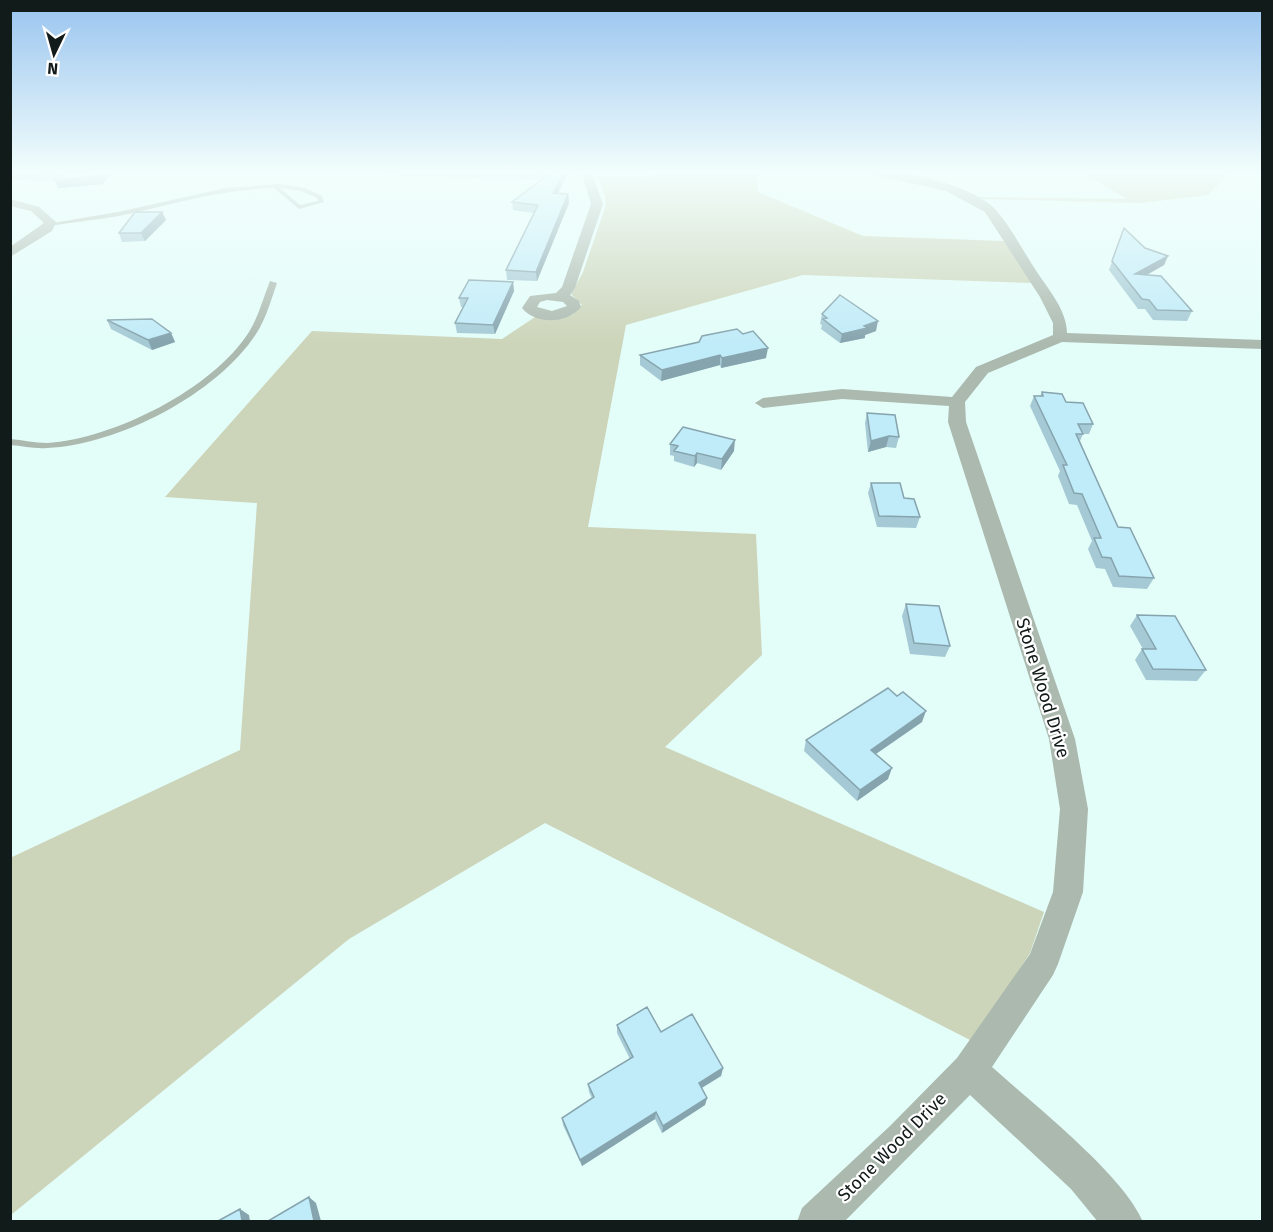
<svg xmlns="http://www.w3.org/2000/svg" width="1273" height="1232" viewBox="0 0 1273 1232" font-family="'Fira Sans',sans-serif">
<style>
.green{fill:#ccd4b9}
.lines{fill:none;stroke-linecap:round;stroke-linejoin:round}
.service{fill:#abb9af;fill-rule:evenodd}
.minor{fill:#abb9af;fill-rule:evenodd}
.wall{fill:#a5cad5}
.shaded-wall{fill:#86a4ae}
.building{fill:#c0ebf8;stroke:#86a4ae;stroke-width:1.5}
.labels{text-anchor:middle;stroke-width:4.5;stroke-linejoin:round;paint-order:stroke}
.street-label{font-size:18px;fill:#111b19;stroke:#fff}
</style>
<rect width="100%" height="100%" fill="#e3fdf9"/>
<!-- green -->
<path class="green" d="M654 171H757L758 192 863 236 1004 241 1033 283 803 275 626 325 588 527 756 534 762 655 665 747 1044 912 1030 953 974 1042 545 823 349 939 11 1215 10 858 240 750 257 503 165 497 312 331 502 339 535 317 572 315 582 305 571 294 583 272 606 205 605 195 597 176 653 177Z
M1079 171H1232L1208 195 1140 203 982 199 976 197 1127 199Z"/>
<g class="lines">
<!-- service -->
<path class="service" d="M280 184 305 188 322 196 324 202 299 209 274 188C221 189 170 205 119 216 96 220 73 222 50 226L47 224 118 212 226 188ZM280 188 301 191 317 198 318 201 300 205Z
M270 281 277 283C271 300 266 319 256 334 217 394 118 445 47 448 35 449 23 446 10 445V439C23 440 35 443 47 443 113 439 213 389 249 332 259 316 263 298 270 281Z"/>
<!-- minor -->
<path class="minor" d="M581 171H591L603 204 575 288 570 295 579 301 581 307C567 324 536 325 522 308L530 296 556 293 562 287 591 204ZM547 300 563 302 567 306 552 311 537 307 540 302Z
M875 171C907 171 968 184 993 207 1009 223 1024 253 1037 272 1049 290 1067 311 1067 333L1262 340V349L1062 342 988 373 965 402 966 422 1075 739 1088 809 1083 892 1058 964 1053 975 992 1067C1032 1103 1124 1175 1143 1222H1098L1071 1189 970 1095 844 1222H797L802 1208 890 1126 957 1058 1030 954 1053 892 1060 809 1049 739 948 422 949 406 842 399 763 408 755 403 763 398 842 389 952 397 976 367 1053 335V323L1040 297 985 212 946 191 875 175Z
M10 199 39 207 56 222 52 231 10 257V247L44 223 31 211 10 206Z"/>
</g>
<!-- wall -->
<path class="wall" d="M10 171H113L103 184 58 188 55 181 10 180Z
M363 171H551L549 174 553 171H569L558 193 568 194 569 203 537 281 507 280 506 270 534 213 513 210 512 202 542 180 386 175Z
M162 212 166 220 145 241 122 242 119 233Z
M1124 228 1145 248 1168 256 1164 265 1146 275 1192 311 1187 321 1153 320 1145 309H1138L1109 270Z
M513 282 514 291 495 334 457 333 455 323 463 307H461L459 298Z
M822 314 876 331 865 335V338L840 343 821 329 822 325 820 324Z
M107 320 171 333 175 342 152 350 111 329Z
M699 342 766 358 721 368 720 365 661 381 640 365V355Z
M1042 392 1066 402 1093 424 1089 434H1083L1080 441 1118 527 1154 578 1147 589 1113 587 1105 569 1096 568 1088 549 1092 541 1077 505 1069 504 1058 476 1060 471 1030 406 1034 396H1040Z
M867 413 899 437 896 448 886 447 868 452 865 423Z
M670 444 734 451 721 470 697 463 694 467 674 461V456L670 455Z
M871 483 904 498 920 517 916 528 877 527 868 493Z
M906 604 950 646 945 657 910 654 902 616Z
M1137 615 1206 670 1197 681 1146 680 1135 660 1142 649H1143L1130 626Z
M922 722 876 754 888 779 857 801 804 751 806 740Z
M617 1025 661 1032 723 1068 721 1076 702 1088 707 1098 705 1105 662 1133 655 1119 582 1166 563 1125 562 1118 592 1098 589 1092 588 1084 630 1059 617 1033Z"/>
<!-- shaded-wall -->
<path class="shaded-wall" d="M104 171H113L103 184 58 188 54 180Z
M547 171H551L547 180 546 173Z
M565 171H569L554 201 553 193Z
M568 194 569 203 537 281 536 272Z
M162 212 166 220 145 241 141 233Z
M1168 256 1164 265 1131 284 1135 274Z
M513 282 514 291 495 334 493 325Z
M878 321 876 331 865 335V338L840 343 842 334Z
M171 333 175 342 152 350 148 340Z
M768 348 766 358 721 368 722 358Z
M720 355V365L661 381 662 370Z
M889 436 886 447 868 452 871 441Z
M735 440 734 451 721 470 722 459Z
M697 453V463L694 467 695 456Z
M926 711 922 722 867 760 871 750Z
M892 768 888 779 857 801 860 790Z
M723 1068 721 1076 698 1090 699 1083Z
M707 1098 705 1105 662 1133 663 1126Z
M656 1112 655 1119 582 1166 580 1160Z
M309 1197 316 1203 321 1221H314Z
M240 1209 249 1215 250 1221H242Z"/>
<!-- building -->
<path class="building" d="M10 171H104L100 176 54 180 60 173 10 172Z
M503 171H547L546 173Z
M553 171H565L553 193 568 194 536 272 506 270 538 205 512 202Z
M135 212H162L141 233H119Z
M1124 228 1145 248 1168 256 1135 274 1161 276 1192 311 1157 310 1149 300 1142 299 1112 261Z
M469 280 513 282 493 325 455 323 468 298H459Z
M840 295 878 321 864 326 867 328 842 334 823 319 827 318 822 314Z
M152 319 171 333 148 340 107 320Z
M737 329 743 334 753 331 768 348 722 358 720 355 662 370 640 355 699 342 702 336Z
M1042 392 1062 394 1066 402 1083 403 1093 424H1078L1083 434H1076L1118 527 1130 528 1154 578 1119 576 1111 558 1102 557 1094 538H1101L1082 494 1074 493 1063 465H1067L1034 396H1043Z
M867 413 895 415 899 437 889 436 871 441Z
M683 427 735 440 722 459 697 453 695 456 674 451 678 446 670 444Z
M871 483H900L904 498 914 499 920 517 879 516Z
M906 604 939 606 950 646 914 643Z
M1137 615 1175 616 1206 670 1153 669 1142 649H1156Z
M888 688 897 696 903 692 926 711 871 750 892 768 860 790 806 740Z
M647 1007 661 1032 692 1014 723 1068 699 1083 707 1098 663 1126 656 1112 580 1160 562 1118 594 1097 588 1084 633 1057 617 1025Z
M309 1197 314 1221H268Z
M240 1209 242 1221H218Z"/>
<!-- sky -->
<linearGradient id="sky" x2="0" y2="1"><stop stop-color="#99c4ef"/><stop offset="0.5" stop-color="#f2fefc"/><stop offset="1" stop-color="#f2fefc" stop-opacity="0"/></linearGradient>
<rect width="1273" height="344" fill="url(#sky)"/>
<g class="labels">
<!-- street labels -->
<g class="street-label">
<text transform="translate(1043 688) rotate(73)" y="6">Stone Wood Drive</text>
<text transform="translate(892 1147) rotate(-45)" y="6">Stone Wood Drive</text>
</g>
</g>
<!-- border -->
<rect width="1273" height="1232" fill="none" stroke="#111b19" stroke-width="24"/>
<!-- north arrow -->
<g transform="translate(54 54) rotate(185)" stroke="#ffffff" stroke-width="4.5" paint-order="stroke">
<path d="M0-4.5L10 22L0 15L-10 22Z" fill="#111b19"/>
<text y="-9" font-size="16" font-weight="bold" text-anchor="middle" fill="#111b19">N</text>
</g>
</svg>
